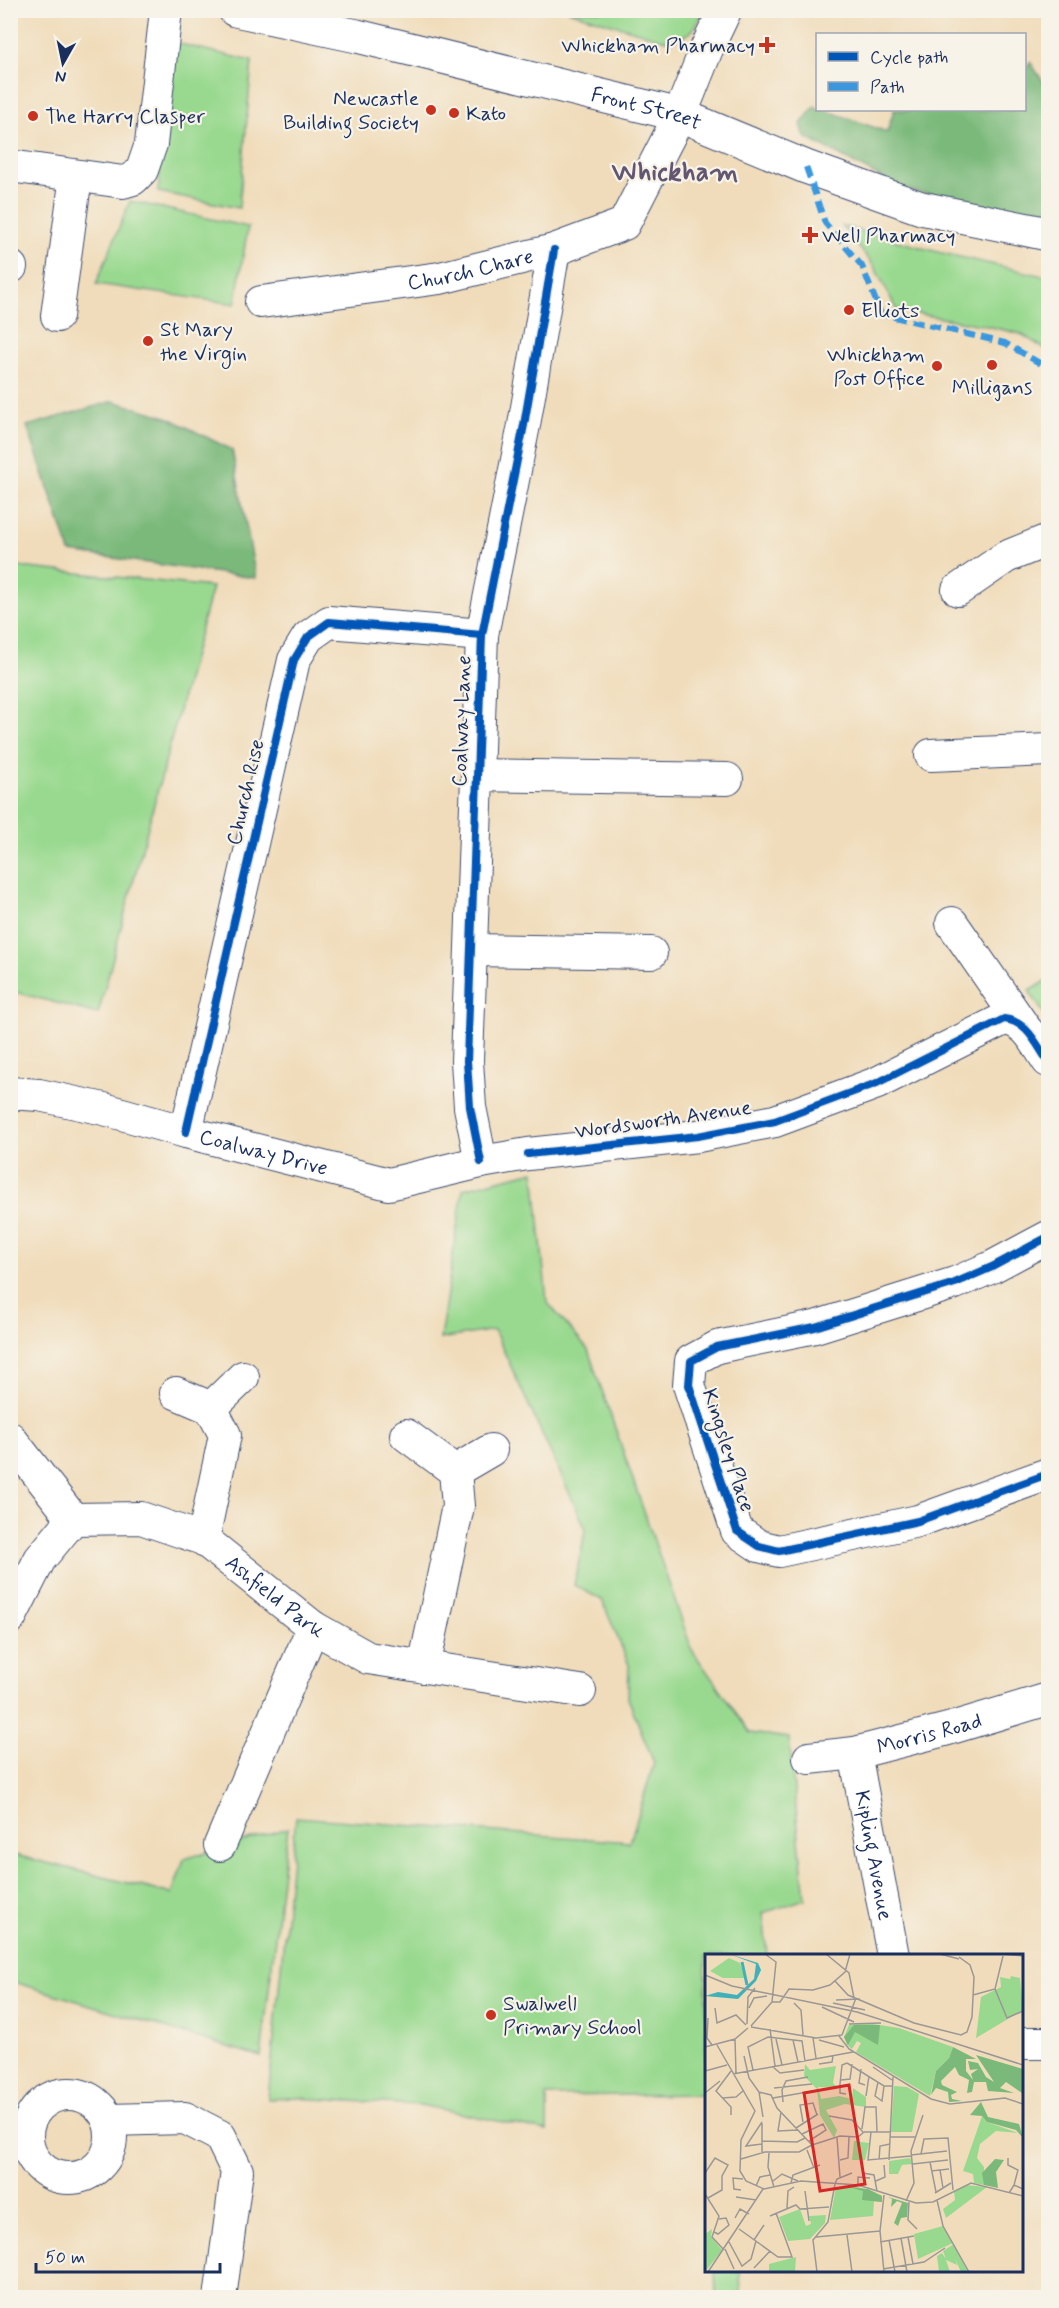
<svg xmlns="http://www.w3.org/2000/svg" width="1059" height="2308" viewBox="0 0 1059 2308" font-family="Mynerve,sans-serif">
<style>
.green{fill:#99d98f;stroke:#5a8476;stroke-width:1.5}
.forest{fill:#7ab97a;stroke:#4a746c;stroke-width:1.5}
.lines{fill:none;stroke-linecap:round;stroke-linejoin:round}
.minor-casing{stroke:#3b496c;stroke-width:34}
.major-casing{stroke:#3b496c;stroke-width:35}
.minor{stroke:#fff;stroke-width:32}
.major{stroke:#fff;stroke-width:33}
.quiet{stroke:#3a97de;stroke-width:6;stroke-dasharray:12 6;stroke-linecap:butt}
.cycleway-casing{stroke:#f7f3e8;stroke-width:11}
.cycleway{stroke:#0057b8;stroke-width:8}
.poi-dot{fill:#c8321e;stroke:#f7f3e8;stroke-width:2}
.labels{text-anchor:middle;stroke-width:4.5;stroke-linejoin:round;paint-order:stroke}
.poi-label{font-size:21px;fill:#1b2f5e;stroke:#f7f3e8;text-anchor:start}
.street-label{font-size:21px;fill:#1b2f5e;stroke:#f7f3e8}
.district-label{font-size:27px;font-weight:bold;fill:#635670;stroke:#f7f3e8}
.inset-river{fill:none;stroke:#40b0ba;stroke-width:3}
.inset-road{fill:none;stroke:#9b9795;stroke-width:1.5}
.view{fill:#d62828;fill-opacity:0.15;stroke:#d62828;stroke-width:3}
.inset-edge{fill:none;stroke:#1b2f5e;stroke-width:3}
</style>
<rect width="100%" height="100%" fill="#f7f3e8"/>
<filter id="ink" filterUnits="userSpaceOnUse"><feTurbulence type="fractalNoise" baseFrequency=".0167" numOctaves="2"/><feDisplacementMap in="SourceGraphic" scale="12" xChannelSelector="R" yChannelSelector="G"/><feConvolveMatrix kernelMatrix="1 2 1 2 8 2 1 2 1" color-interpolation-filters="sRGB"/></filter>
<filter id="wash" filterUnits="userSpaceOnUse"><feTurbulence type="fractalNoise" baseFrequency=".008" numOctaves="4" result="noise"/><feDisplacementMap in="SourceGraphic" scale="24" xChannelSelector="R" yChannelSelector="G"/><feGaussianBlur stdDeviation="1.35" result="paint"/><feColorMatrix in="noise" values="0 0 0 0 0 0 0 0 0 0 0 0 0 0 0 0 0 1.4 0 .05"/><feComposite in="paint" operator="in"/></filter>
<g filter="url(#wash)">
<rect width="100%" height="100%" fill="#f0dcba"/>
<!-- green -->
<path class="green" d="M568 11 703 10V11C694 32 692 35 669 41Z
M172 42 252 61 239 208 158 192Z
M130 201 248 227 235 304 96 284Z
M842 226 942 253 1048 277V351L1021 334 987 326 897 310 874 266Z
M10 566 212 587 98 1014 11 991Z
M1048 980V1020L1029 991Z
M534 1171 547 1302 588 1350 692 1650 750 1733 789 1738 805 1899 763 1913 767 1955 706 1956V2094L547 2096V2131L420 2105 296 2098 268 2099 296 1817 630 1842 654 1763 628 1698 629 1665 602 1600 574 1585 586 1529 494 1330 440 1339 463 1189Z
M288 1828 261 2057 11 1981V1854L172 1894 184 1859Z
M715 2271H740L741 2297H716Z"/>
<!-- forest -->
<path class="forest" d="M1030 62 1048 89V218L902 189 805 137 801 124 815 106 818 110H825L887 132 894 110H1024L1025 70Z
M113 401 167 417 232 450 256 578 70 552 27 426Z"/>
</g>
<g filter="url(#ink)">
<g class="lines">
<!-- minor casing -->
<g class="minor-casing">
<g id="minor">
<path d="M10 166 123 182 133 179 142 170 151 144 166 10"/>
<path d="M10 267H11"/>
<path id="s1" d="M261 302 440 278 554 250 624 224 680 115"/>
<path d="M57 316 76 176"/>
<path d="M958 590 1006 557 1048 540"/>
<path d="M931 755 1048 750"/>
<path d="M477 775 727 779"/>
<path d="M952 923 1024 1027"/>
<path d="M471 950 651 953"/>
<path id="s2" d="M10 1093 39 1095 104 1109 186 1132 389 1184 481 1162 528 1154 698 1136 775 1121 877 1083 1004 1019C1027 1021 1036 1044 1048 1061"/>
<path d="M186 1132 294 660 308 637 329 622 482 635"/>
<path d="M481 1162 470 1107 467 1061 482 635 524 425 554 250"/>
<path d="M1048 1237 992 1267 955 1283 815 1327 717 1347 691 1361 689 1385 737 1531 759 1546 779 1551 918 1521 1048 1474"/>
<path d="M176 1393 211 1408 225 1435 203 1539"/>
<path d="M211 1408 243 1377"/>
<path d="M406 1435 455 1471 458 1506 424 1667"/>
<path id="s3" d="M10 1438 73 1519 141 1518 203 1539 313 1627 368 1658 580 1691"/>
<path d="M455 1471 491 1450"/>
<path d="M10 1618 40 1559 73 1519"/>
<path id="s4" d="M855 1753 893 1956"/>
<path id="s5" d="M809 1758 855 1753 948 1729 1048 1699"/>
<path d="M220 1845 313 1627"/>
<path d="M1022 2043H1048"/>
<circle cx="69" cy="2136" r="42"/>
<path d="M109 2120 185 2118 220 2136 237 2171 220 2298"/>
</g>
</g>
<!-- major casing -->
<g class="major-casing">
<g id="major">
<path id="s6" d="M235 10 357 36 680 115 806 167 921 208 1048 234"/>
<path d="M680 115 706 50 725 10"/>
</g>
</g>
<!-- minor -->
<use href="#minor" class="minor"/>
<!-- major -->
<use href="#major" class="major"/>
<!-- quiet -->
<path class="quiet" d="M806 167 825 223 862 266 881 314 1005 343 1048 368"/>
<!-- cycleway casing -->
<g class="cycleway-casing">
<path id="cycleway" d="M186 1132 294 660 308 637 329 622 482 635
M528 1154 698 1136 775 1121 877 1083 1004 1019C1027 1021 1036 1044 1048 1061
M481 1162 470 1107 467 1061 482 635 524 425 554 250
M1048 1237 992 1267 955 1283 815 1327 717 1347 691 1361 689 1385 737 1531 759 1546 779 1551 918 1521 1048 1474"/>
</g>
<!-- cycleway -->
<use href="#cycleway" class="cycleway"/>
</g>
</g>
<!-- markers -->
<g class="poi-dot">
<path d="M764 36h6v6h6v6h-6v6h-6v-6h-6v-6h6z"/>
<circle cx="431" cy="110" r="6"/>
<circle cx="454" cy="113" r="6"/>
<circle cx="33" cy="116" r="6"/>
<path d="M807 226h6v6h6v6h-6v6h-6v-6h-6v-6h6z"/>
<circle cx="849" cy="310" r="6"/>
<circle cx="148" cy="341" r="6"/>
<circle cx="992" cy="365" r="6"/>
<circle cx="937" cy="366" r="6"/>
<circle cx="491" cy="2015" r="6"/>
</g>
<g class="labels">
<!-- poi labels -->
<g class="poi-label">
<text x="755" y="52" text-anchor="end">Whickham Pharmacy</text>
<text x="419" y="105" text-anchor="end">Newcastle<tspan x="419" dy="24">Building Society</tspan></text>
<text x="466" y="120">Kato</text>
<text x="45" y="123">The Harry Clasper</text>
<text x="822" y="242">Well Pharmacy</text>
<text x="861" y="317">Elliots</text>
<text x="160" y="336">St Mary<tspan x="160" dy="24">the Virgin</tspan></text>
<text x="925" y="361" text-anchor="end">Whickham<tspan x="925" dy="24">Post Office</tspan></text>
<text x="992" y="394" text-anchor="middle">Milligans</text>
<text x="503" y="2010">Swalwell<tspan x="503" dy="24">Primary School</tspan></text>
</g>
<!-- street labels -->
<g class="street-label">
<text dy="7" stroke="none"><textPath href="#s6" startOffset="423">Front Street</textPath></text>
<text dy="7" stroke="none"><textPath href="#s1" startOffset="212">Church Chare</textPath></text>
<text transform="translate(461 721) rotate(-88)" y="7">Coalway Lane</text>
<text transform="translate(245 792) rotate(-77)" y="7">Church Rise</text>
<text transform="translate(663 1119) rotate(-8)" y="7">Wordsworth Avenue</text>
<text dy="7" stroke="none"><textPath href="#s2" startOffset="261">Coalway Drive</textPath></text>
<text transform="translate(729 1450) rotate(72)" y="7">Kingsley Place</text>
<text dy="7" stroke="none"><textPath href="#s3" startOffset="328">Ashfield Park</textPath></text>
<text dy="7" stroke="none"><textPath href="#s5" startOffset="123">Morris Road</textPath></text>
<text dy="7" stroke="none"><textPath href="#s4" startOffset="104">Kipling Avenue</textPath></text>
</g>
<!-- district labels -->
<g class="district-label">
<text x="675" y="180">Whickham</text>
</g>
</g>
<!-- overview -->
<g transform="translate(705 1954)">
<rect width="318" height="318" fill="#f0dcba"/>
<path d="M24 4 35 9 40 24H18L5 17ZM306 22 315 24 318 56 271 84 276 43 296 33 295 23 305 25ZM162 69 194 74 248 93 244 104 231 117 225 142 151 98 156 89 152 87 147 95 142 91 139 83 144 71ZM100 110 105 116 131 112 128 129 133 134 113 133 116 145 134 142 147 145 148 134 161 143V153L140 150 121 156 132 176 129 184 115 161 112 135 99 122ZM189 132 202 133 214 140 207 178H186ZM277 162 282 168 313 179 291 177 275 190 272 204 279 213V231L269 229 268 220 258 217ZM149 187 164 189 160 206H147ZM205 204 207 210 197 211 193 220H184V207ZM261 231 282 233 241 264 238 255 250 246 249 237ZM131 233H153L177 242V248L169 247 168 262 125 266ZM95 255 101 272 106 270 104 262 121 261 120 269 105 285 83 287 74 263ZM238 272 248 289 213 305 209 280ZM7 275 6 283 17 296 0 318V280ZM249 290 263 318H256L250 305 252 311 241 306 245 318H234L232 302 237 299 241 305 238 297ZM91 303 90 318H64V310Z" fill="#99d98f"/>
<path d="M149 71H175L173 91 150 78 143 91 139 83ZM248 93 271 105H261V117L268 126 266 120 273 115 265 116 263 107 273 109 281 123 289 128 271 101 318 115 317 139 301 128 295 134 309 139 283 137 281 128H269L267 138 262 139 264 126 254 121 250 113 236 127 237 131 252 138 246 141 247 145 257 147 244 148 243 138 231 134 226 141 231 117 244 104ZM276 148 283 163 314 170 318 184 311 176 282 168 277 162 265 161ZM290 205 299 206 291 218 293 234 279 231 277 219ZM144 233 163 235 177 242V248L157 246 158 237ZM183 243 203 249 202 263 196 264 193 272 189 269 197 249 192 247 186 253 187 245Z" fill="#7ab97a"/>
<path d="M24 0 53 9 56 16 51 27 33 45 0 42 13 38 32 41 49 25 51 10Z" fill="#40b0ba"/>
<path class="inset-river" d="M37 8 42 31"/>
<path class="inset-road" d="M60 0 71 8 67 48M121 0 144 19 149 44M235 0 254 5M299 0 318 2M0 21 27 32 152 58 318 111M130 27 143 41 209 69 256 81 262 78 267 63 269 23 265 11 254 3M290 35 302 64 318 57M268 41 290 35 298 2M131 46 155 45M67 48H75L84 35 108 36 125 31 140 18 145 0M89 49 96 56 98 81M128 49 160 56M117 53 149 68M10 54 12 69 31 61 41 71M44 54 49 44 62 42M3 64 2 84 7 91M42 70 43 43 50 34M144 70 176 69M46 72 67 48M46 73 111 84 137 81M65 75 70 112M137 81 151 44M134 82 144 95 226 145 245 150 300 144 318 150M108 84 111 104M30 85 31 119M71 85 77 111M88 86 93 108M114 86 139 93M12 91 50 157 36 186 35 217 41 227 59 235 96 227 153 231 211 249 228 248 266 229 318 242M0 93 30 85 43 74M39 102 44 124 54 138 58 163M142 109 179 132H187M114 110 127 108 128 102M68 113 75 119 99 116M168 113 187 126M156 115 154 129 160 131M48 116 43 93 63 83 97 87 100 107M0 117 22 111M26 117 11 137 26 153V161M28 120 148 98M136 126 145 125 147 110M173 128 170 142 177 147 179 132M69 134 107 130M54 138 66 141 72 154 107 191M0 139 15 127M141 140 135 139V130L137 111 142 109M161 142 164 122M17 144 31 143 39 136M68 144 114 136M78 148 77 136 81 127 103 123M76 158 73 177 93 176M124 162 147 166 158 178M98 168 95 151 108 149 112 161M57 169V199M91 174 113 160M157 175 160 153H171L172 178M159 178H185M166 178 163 206 206 202M97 180 118 170 121 176 104 187M185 183H210M132 184 135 223M57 187 92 188 100 184M57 190 41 192 57 168M107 191 135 182 153 183 159 178M102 196 109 214M64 199 63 213 69 233M216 200 219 185 243 184 248 236M206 201 242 197M303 204V211L313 216 309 231M36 205 60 198H94L107 191M135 206 143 204 144 183M174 206 175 192 185 190M184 206 188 123M225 208 231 238M208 210 243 206M235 216 238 234M226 217 244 215M0 219 10 204 23 211 17 222V236L3 244M158 219 169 221 172 237M68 227 77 220 93 227M171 227 180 223 179 211M86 229 88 221 115 211M130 230 132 225 147 219M153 231V223L165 224M51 232 55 223 65 221M36 236 29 235 28 224 38 225M100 237 104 267M230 239 246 229M304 239 309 231 318 235M0 240 14 262 7 283 19 296M31 243 51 246M232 246 238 272 264 318M201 247 209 229 206 197 218 161M204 248 203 266 212 275M82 254 83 237 89 233M65 262 91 251 95 255 124 253M30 264 35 255 44 260M34 275 73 303H87L71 259M9 278 13 280 24 271 21 264 14 265M142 281 147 318M111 283 175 277M203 283 208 310M196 284 202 318M49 286 59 271M184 286 190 318M24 288 37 312 46 305 51 287M175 288 209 282M20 295 29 315M49 314 65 297M178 315 219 308 240 294M3 318 58 235M112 318 108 286 123 268 130 230M179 318 175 277 179 241"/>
<path class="view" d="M144 131 160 230 115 237 99 139Z"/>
<rect width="318" height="318" class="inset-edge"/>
</g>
<!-- margin -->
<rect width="1059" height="2308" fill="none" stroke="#f7f3e8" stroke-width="36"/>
<!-- legend -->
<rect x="816" y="33" width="210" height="78" fill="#f7f3e8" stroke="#9fa5b1" stroke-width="1.5"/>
<rect x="828" y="52" width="30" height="9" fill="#0057b8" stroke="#9fa5b1" stroke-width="1.5"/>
<text x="870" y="63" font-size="18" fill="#1b2f5e">Cycle path</text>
<rect x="828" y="82" width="30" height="9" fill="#3a97de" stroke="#9fa5b1" stroke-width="1.5"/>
<text x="870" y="93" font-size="18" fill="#1b2f5e">Path</text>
<!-- north arrow -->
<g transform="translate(63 63) rotate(189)" stroke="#f7f3e8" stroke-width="4.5" paint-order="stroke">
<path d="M0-4.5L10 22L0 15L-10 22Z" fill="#1b2f5e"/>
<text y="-9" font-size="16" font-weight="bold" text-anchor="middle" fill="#1b2f5e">N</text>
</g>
<!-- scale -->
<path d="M36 2263v9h184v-9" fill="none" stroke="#1b2f5e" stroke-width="3"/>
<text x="45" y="2263" font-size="18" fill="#1b2f5e" stroke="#f7f3e8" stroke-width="4.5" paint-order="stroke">50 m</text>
</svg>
